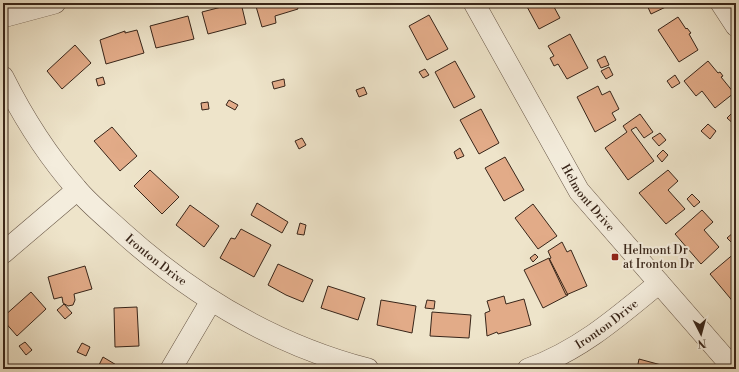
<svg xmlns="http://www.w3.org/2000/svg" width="739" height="372" viewBox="0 0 739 372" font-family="'Libre Bodoni',serif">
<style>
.building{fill:#e2ab88;stroke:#382519}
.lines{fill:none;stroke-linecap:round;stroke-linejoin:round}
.minor-casing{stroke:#665545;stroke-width:22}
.minor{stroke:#f4eddd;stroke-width:21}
.poi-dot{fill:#8f2418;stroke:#f4eddd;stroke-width:1.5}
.labels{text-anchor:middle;stroke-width:4;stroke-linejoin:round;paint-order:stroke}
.street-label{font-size:12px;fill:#382519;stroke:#f4eddd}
.poi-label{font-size:12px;fill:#382519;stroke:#f4eddd;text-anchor:start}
</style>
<rect width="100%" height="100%" fill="#eee4ca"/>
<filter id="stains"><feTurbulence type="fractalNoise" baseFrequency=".005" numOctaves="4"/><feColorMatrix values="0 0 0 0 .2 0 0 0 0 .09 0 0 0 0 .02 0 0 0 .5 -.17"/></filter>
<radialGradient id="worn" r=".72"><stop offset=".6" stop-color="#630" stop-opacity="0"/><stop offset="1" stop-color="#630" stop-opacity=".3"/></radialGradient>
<!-- building -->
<path class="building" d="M237 3H241L246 24 208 34 202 12Z
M255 3H296L298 9 275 16 276 23 262 27Z
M309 3H325L310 7Z
M525 3H561L554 7 560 18 539 29Z
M646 3H672V4L651 14Z
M429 15 448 49 427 60 409 26Z
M188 16 194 39 156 48 150 26Z
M678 17 686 29 687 28 691 33 689 34 698 50 679 62 658 30Z
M137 30 144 53 106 64 100 40 125 31V33Z
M570 34 588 68 567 79 558 64 554 66 550 58 554 56 548 46Z
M75 45 91 63 62 89 47 71Z
M605 56 609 65 601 68 597 60Z
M455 61 475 97 454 108 435 72Z
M708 61 718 73 720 72 723 76 721 77 734 93 715 108 702 91 696 96 684 81Z
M609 67 613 75 606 79 601 71Z
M425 69 429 75 423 78 419 72Z
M675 75 680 83 672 88 667 81Z
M103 77 105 84 98 86 96 79Z
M284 79 285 86 274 89 272 82Z
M598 86 602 95 610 91 619 109 612 113 616 120 595 132 577 97Z
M364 87 367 94 359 97 356 90Z
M229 100 238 105 235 110 226 105Z
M208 102 209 109 202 110 201 103Z
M481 109 499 143 479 154 460 120Z
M736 109V126L727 118Z
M640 114 653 132 644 138 636 127 631 130 654 161 628 180 605 148 627 132 623 126Z
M708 124 716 131 710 139 701 131Z
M112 127 137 156 120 171 94 141Z
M660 133 666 140 659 146 652 138Z
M302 138 306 145 299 149 295 141Z
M460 148 464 156 457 159 454 152Z
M663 150 668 155 662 162 657 156Z
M505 157 524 190 504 201 485 168Z
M150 170 179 197 162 214 134 186Z
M668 170 678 181 668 190 685 209 666 224 639 193Z
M692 194 700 202 694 207 687 199Z
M257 203 288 222 282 233 251 215Z
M533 204 557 236 538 249 515 218Z
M190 205 219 226 204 247 176 225Z
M702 210 713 222 704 230 719 247 701 264 675 234Z
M300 223 306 225 304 235 297 234Z
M241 229 271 245 254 277 220 258 231 238 235 239Z
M734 232 736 234V241L733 244 727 238Z
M562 242 567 252 571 250 587 286 566 295 549 259 551 258 548 251Z
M736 252V303L735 304 710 274Z
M535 254 538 257 533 262 530 258Z
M549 258 568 295 543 308 524 270Z
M278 264 313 280 303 302 286 295 268 285Z
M85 266 92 289 74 294 75 300 73 305 68 306 63 303 62 297 54 299 48 277Z
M328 286 365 298 358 320 321 308Z
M31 292 46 309 17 336 3 320V317Z
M504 296 506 304 524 299 531 325 498 334 497 332 487 336 485 313 490 311 487 301Z
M381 300 416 306 412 333 377 325Z
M427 300 435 301 434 309 425 308Z
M64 304 72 313 65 319 57 310Z
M137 307 139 346 115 347 114 308Z
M432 312 471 315 469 338 430 336Z
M25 342 32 350 26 355 19 346Z
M82 343 90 347 86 356 77 352Z
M103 357 123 369H97Z
M639 359 676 369H637Z"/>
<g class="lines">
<!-- minor casing -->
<g class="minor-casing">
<g id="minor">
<path id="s1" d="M474 3 579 191 734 369"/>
<path d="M721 3 736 26"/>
<path d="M3 17 55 3"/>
<path id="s2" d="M3 77C23 117 47 155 76 188 89 204 107 218 122 232 193 296 276 345 368 369"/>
<path d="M3 253 77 190"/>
<path d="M171 369 211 301"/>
<path id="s3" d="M528 369C579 351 618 317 659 283"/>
</g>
</g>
<!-- minor -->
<use href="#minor" class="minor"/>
</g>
<!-- markers -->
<rect class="poi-dot" x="611" y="253" width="8" height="8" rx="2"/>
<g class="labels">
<!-- street labels -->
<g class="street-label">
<text dy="4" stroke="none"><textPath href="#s1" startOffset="226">Helmont Drive</textPath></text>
<text dy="4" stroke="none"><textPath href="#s2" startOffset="241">Ironton Drive</textPath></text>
<text dy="4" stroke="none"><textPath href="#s3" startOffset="91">Ironton Drive</textPath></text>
</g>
<!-- poi labels -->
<g class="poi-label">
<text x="623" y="254">Helmont Dr<tspan x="623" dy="14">at Ironton Dr</tspan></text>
</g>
</g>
<!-- margin -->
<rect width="739" height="372" fill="none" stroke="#eee4ca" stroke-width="16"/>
<rect x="4" y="4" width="731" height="364" fill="none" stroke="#382519" stroke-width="2"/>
<rect x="8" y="8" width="723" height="356" fill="none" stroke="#382519"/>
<!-- north arrow -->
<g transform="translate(701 334) rotate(174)" stroke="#f4eddd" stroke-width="3" paint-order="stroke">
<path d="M0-3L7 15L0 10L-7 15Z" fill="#382519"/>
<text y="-6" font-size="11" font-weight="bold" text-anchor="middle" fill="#382519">N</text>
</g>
<rect width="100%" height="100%" filter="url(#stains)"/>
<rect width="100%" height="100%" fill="url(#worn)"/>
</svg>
